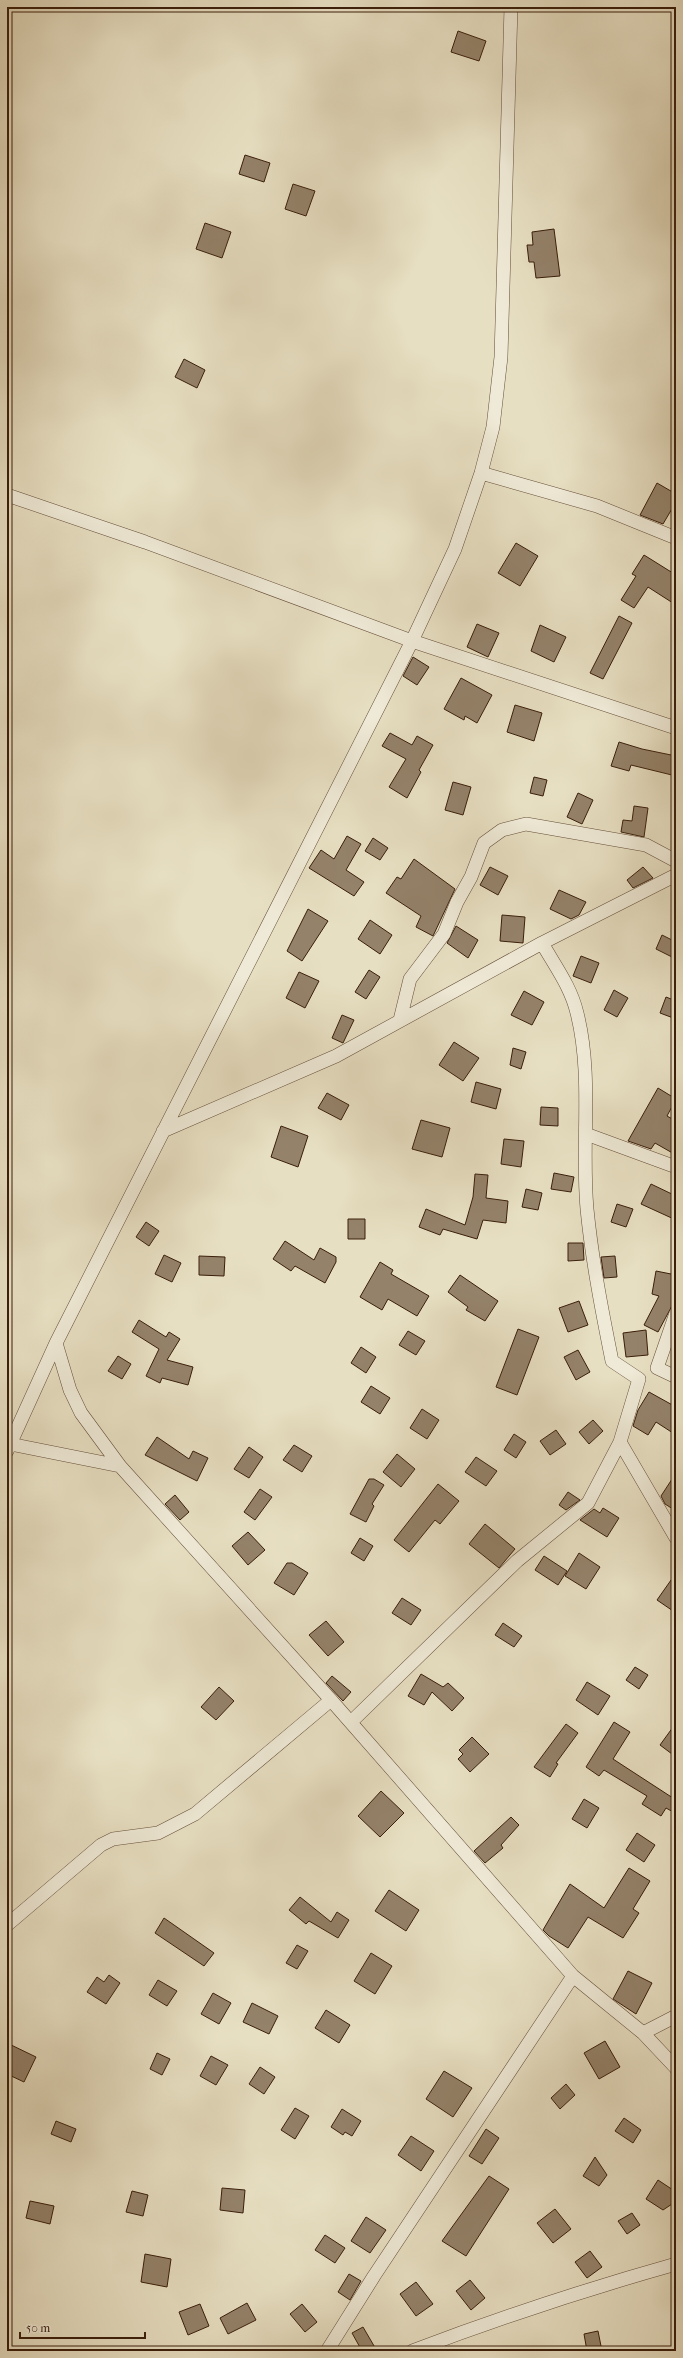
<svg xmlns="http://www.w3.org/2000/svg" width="683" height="2358" viewBox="0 0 683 2358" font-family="'IM FELL French Canon',serif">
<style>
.building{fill:#94826a;stroke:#3a1e0b}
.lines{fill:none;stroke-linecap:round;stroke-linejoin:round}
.minor-casing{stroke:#654e39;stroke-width:14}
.minor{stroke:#efead7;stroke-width:13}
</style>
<rect width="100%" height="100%" fill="#e7dfc2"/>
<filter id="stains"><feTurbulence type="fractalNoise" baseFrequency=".005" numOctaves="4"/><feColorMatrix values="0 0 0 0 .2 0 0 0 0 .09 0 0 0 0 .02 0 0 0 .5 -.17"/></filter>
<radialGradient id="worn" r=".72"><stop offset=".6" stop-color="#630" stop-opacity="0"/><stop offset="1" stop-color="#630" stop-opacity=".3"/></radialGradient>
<!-- building -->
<path class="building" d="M458 31 486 41 479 61 451 52Z
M245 155 270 163 264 182 239 174Z
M293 184 315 191 306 216 285 209Z
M205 223 231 232 222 258 196 249Z
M554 229 560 276 536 278 534 262H529L527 245H533L532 232Z
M184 359 205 370 197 388 175 377Z
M657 483 676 494V502L663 524 640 515Z
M516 543 538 556 520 586 498 573Z
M644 555 676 575V605L648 587 634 608 621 600 636 576 632 574Z
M619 616 632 623 603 679 590 673Z
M477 624 499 633 488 657 467 647Z
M540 625 566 637 554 662 531 651Z
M413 657 429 667 417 685 403 676Z
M461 678 492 695 477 723 465 716 464 720 444 709Z
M515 705 542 713 534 741 507 732Z
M390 733 412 745 417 736 433 745 419 770 421 772 407 798 389 787 406 759 382 746Z
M619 742 642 749 676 756V776L631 765 629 771 611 766Z
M534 777 547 780 543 796 530 793Z
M453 782 471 787 463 815 445 810Z
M578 793 593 800 582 824 567 817Z
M634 806 648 808 644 837 621 832 623 820 632 821Z
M347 836 361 844 346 870 364 882 354 896 309 868 321 850 334 859Z
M373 838 388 848 380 860 365 851Z
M414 859 455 889 433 936 416 927 421 916 386 893 397 877 401 879Z
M490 867 508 876 498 895 480 885Z
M643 867 653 878 633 888 627 880Z
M559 890 586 902 579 915 571 919 550 909Z
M308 909 328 921 302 961 287 951Z
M502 915 525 917 523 943 500 941Z
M370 920 392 935 380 954 358 939Z
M456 926 478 940 468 958 447 943Z
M662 935 676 942V959L656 949Z
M581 956 599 963 591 983 573 976Z
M369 970 380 977 366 999 355 992Z
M299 972 319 981 305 1008 286 998Z
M614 990 628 998 617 1017 604 1010Z
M524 991 544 1002 532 1025 511 1015Z
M666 997 676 1001V1019L660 1013Z
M342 1015 354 1020 343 1043 332 1038Z
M454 1042 479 1058 463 1081 439 1065Z
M513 1048 526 1052 521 1069 510 1065Z
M476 1082 501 1089 496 1109 471 1102Z
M658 1088 676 1099 667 1116 676 1121V1155L655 1143 651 1149 628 1141Z
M327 1093 349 1105 341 1120 318 1108Z
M541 1107 558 1108V1126L540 1125Z
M421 1120 450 1128 442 1157 412 1149Z
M281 1126 308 1136 298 1167 271 1157Z
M504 1139 524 1141 521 1167 501 1164Z
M554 1173 574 1177 571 1192 551 1189Z
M475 1174 488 1175 486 1198 508 1201 506 1223 483 1220 477 1239 443 1229 440 1235 419 1227 426 1209 465 1225 473 1197Z
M651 1184 676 1196V1220L641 1204Z
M526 1189 542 1193 538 1210 522 1207Z
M617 1204 633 1209 626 1227 611 1222Z
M348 1219H365V1239H348Z
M146 1222 159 1231 149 1246 136 1237Z
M285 1241 314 1260 320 1248 336 1257V1262L325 1283 295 1266 291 1271 273 1259Z
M568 1243H583L584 1260 568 1261Z
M164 1255 181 1263 172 1282 155 1274Z
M199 1256 225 1257 224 1276 199 1275Z
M615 1256 617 1277 604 1278 601 1257Z
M380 1262 393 1270 391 1274 429 1296 417 1316 388 1299 382 1310 360 1297Z
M656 1271 676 1275 674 1302 658 1332 644 1325 659 1296 652 1294Z
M460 1275 498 1301 485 1321 466 1310 468 1307 448 1292Z
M579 1301 588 1325 568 1332 559 1308Z
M139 1320 166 1337 169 1332 180 1339 167 1360 193 1367 188 1385 162 1378 160 1383 146 1376 159 1349 132 1332Z
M518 1329 539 1337 517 1395 496 1387Z
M646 1330 648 1355 626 1357 623 1333Z
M408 1331 425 1341 416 1355 399 1345Z
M361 1347 376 1357 366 1373 351 1363Z
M578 1350 590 1372 576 1380 564 1357Z
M118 1356 131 1364 122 1379 108 1371Z
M371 1386 390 1398 380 1414 361 1402Z
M649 1392 676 1407V1435L656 1422 648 1435 633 1426 638 1410Z
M422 1409 439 1420 427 1439 410 1428Z
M593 1420 603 1431 589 1444 579 1432Z
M556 1430 566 1444 550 1455 540 1441Z
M514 1434 526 1442 516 1458 504 1450Z
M157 1437 189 1459 193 1451 208 1458 197 1481 145 1455Z
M294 1445 312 1456 302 1472 283 1460Z
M249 1447 263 1457 249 1478 234 1469Z
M397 1454 415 1469 401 1487 383 1472Z
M476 1457 497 1471 486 1486 465 1472Z
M676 1473V1511L665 1504 661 1496Z
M369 1479H374L384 1485 372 1504 374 1506 366 1522 350 1514Z
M438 1484 459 1501 440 1524 435 1520 409 1552 394 1540Z
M260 1489 272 1497 255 1520 244 1512Z
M568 1492 580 1500 566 1510 559 1505Z
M175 1495 189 1512 180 1520 165 1504Z
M603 1508 619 1518 607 1537 580 1520 594 1509 600 1513Z
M485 1524 515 1549 499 1568 469 1544Z
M248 1532 265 1550 248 1565 232 1546Z
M360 1538 373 1546 364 1561 351 1553Z
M579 1553 600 1567 586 1589 565 1576Z
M544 1556 567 1571 558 1585 535 1570Z
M287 1563H292L308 1573 294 1595 274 1583Z
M676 1573V1613L657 1600Z
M402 1598 421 1610 411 1625 392 1613Z
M326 1621 344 1642 328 1656 309 1635Z
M503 1623 522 1636 514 1647 495 1635Z
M635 1667 648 1675 639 1689 626 1680Z
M421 1674 443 1687 448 1683 464 1698 452 1711 432 1692 424 1705 408 1696Z
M332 1676 351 1692 343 1701 326 1683Z
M587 1682 610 1696 598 1715 576 1700Z
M219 1687 234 1701 216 1720 201 1707Z
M614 1722 630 1732 613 1759 676 1800 675 1813 666 1808 661 1816 642 1804 647 1796 604 1770 599 1776 586 1767Z
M676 1723V1757L660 1745Z
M566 1724 578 1733 556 1763 558 1764 550 1777 534 1767Z
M472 1737 489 1754 470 1772 458 1759 463 1754 459 1750Z
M381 1791 404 1813 380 1837 358 1816Z
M584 1799 599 1808 587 1828 572 1819Z
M511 1817 519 1825 501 1845 503 1848 485 1863 474 1851Z
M637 1833 655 1845 644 1862 626 1850Z
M629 1868 650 1881 633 1909 639 1913 623 1938 588 1917 568 1948 549 1936 543 1930 570 1884 604 1908Z
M389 1890 419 1910 406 1931 375 1911Z
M300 1897 331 1922 337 1912 349 1920 338 1938 309 1921 306 1924 289 1910Z
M164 1918 214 1953 204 1966 155 1933Z
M297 1945 308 1951 297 1969 286 1963Z
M371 1953 392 1966 375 1994 354 1981Z
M628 1971 652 1983 636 2014 613 1999Z
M109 1975 120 1983 106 2004 87 1992 97 1977 104 1982Z
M158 1980 177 1991 167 2006 149 1995Z
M213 1993 231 2003 219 2024 201 2014Z
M252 2003 278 2016 269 2034 243 2022Z
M326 2010 350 2025 339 2043 315 2028Z
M605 2041 620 2067 599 2079 584 2053Z
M7 2043 36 2057 24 2082 7 2074Z
M157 2053 170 2059 162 2075 150 2069Z
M211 2056 228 2065 216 2085 200 2076Z
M260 2067 275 2077 264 2094 249 2084Z
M444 2071 472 2088 453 2117 426 2099Z
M566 2084 575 2095 560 2109 551 2098Z
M295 2108 309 2116 295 2139 281 2130Z
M342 2109 361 2121 352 2136 345 2132 343 2135 331 2127Z
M624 2118 641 2130 633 2143 615 2131Z
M56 2121 76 2129 71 2142 51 2134Z
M486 2129 499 2138 482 2164 469 2156Z
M411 2136 434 2151 421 2171 398 2155Z
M595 2157 607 2175 599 2186 583 2176Z
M489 2176 509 2189 466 2256 442 2241Z
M658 2180 676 2192V2198L672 2204 663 2210 646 2199Z
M222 2188 245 2190 243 2213 220 2210Z
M132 2191 148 2195 143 2216 126 2212Z
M30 2201 54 2206 50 2224 26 2218Z
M555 2209 571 2229 553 2243 537 2223Z
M632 2213 640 2225 627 2234 618 2221Z
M366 2217 386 2230 370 2253 351 2241Z
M325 2235 345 2248 335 2263 315 2250Z
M590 2251 602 2267 587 2278 575 2262Z
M145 2254 171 2259 167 2287 141 2282Z
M349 2274 361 2281 350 2300 338 2292Z
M470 2280 485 2298 471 2310 456 2291Z
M416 2282 433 2304 416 2316 400 2294Z
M247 2303 256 2320 228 2334 220 2318Z
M200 2304 209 2326 188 2335 179 2312Z
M302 2304 317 2322 305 2332 290 2314Z
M363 2327 377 2351H362L352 2333Z
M598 2331 602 2351H587L584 2334Z"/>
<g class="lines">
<!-- minor casing -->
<g class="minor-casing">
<path id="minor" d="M481 473 597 506 676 538
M7 495 145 542 412 641 676 728
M542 943C555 966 571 987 577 1013 593 1076 581 1144 587 1209 592 1260 602 1311 612 1361L639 1379 620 1442 676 1538
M400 1020 410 979 444 934 457 902 471 877 484 843 502 830 526 824 646 845 676 861
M163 1131 336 1056 542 943 676 875
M586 1134 676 1167
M676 1313 657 1368 676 1377
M56 1343 70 1390 81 1413 120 1466 331 1700 573 1976 643 2033 676 2068
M10 1444 120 1466
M7 1451 56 1343 412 641 455 549 481 473 493 427 501 357 511 7
M351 1722 517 1561 588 1503 620 1442
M7 1925 101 1845 113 1839 158 1833 195 1814 331 1700
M643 2033 676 2016
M327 2351 374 2276 573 1976
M412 2351C499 2318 587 2289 676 2264"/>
</g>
<!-- minor -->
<use href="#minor" class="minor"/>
</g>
<!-- margin -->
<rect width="683" height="2358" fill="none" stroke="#e7dfc2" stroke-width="24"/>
<rect x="8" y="8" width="667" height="2342" fill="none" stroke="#3a1e0b" stroke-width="2"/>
<rect x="12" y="12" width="659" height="2334" fill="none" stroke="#3a1e0b"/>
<!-- scale -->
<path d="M20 2332v6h125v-6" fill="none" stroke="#3a1e0b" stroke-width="2"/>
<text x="26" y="2332" font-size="12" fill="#3a1e0b" stroke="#efead7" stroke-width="3" paint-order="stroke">50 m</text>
<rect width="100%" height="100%" filter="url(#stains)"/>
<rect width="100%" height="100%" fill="url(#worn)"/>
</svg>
